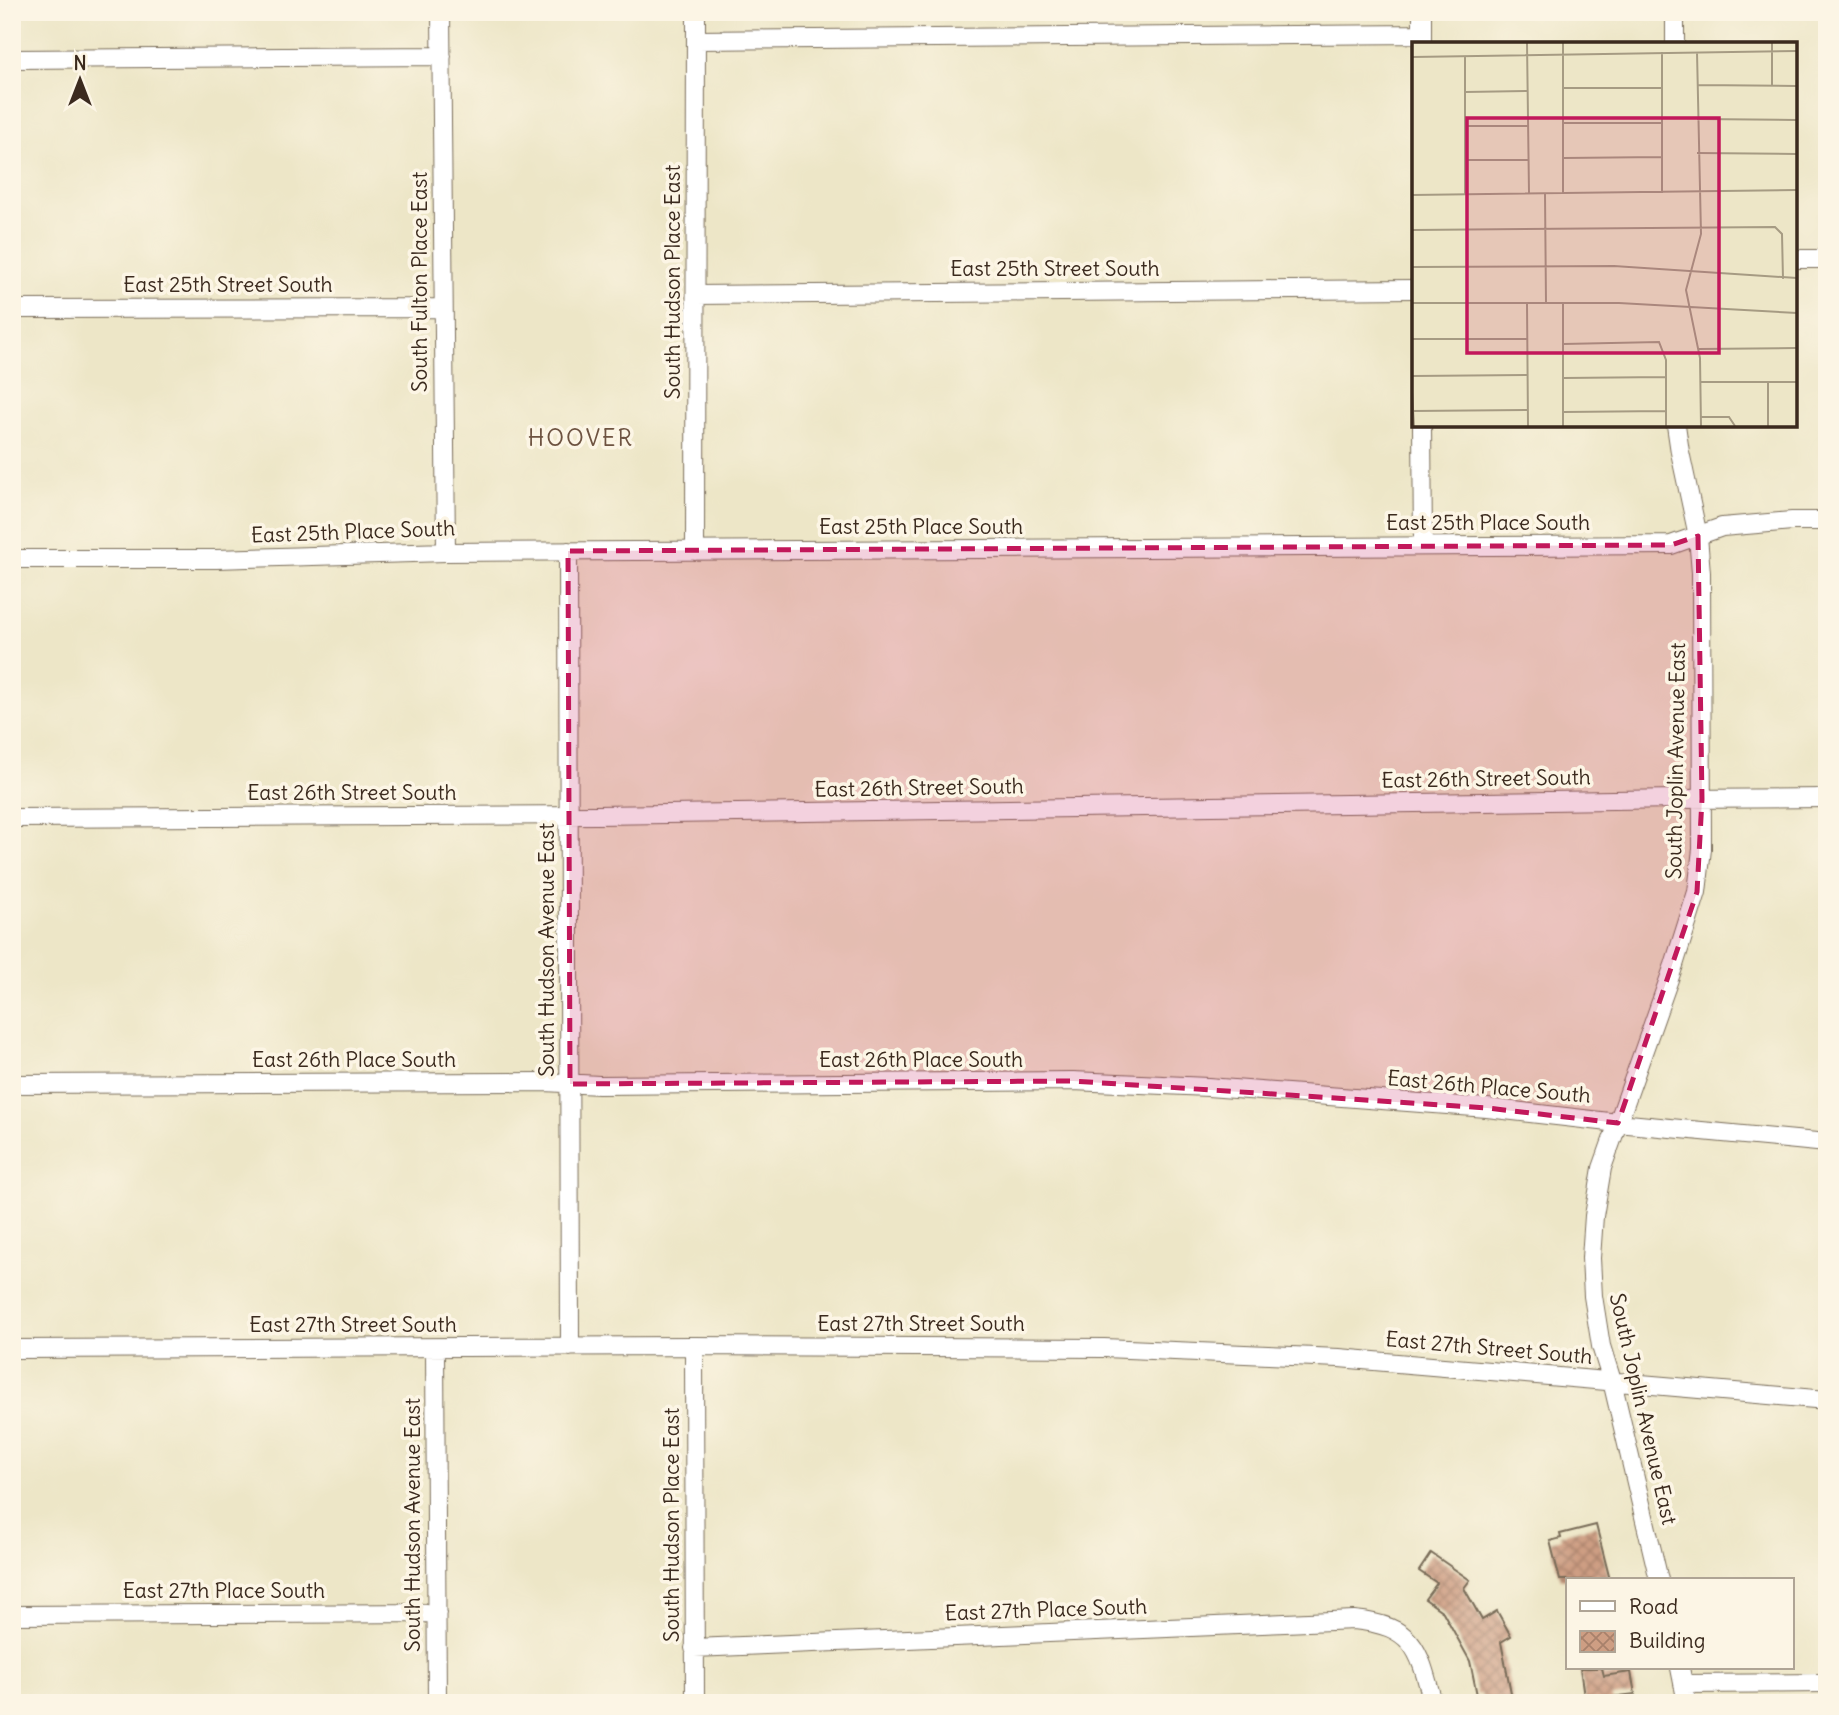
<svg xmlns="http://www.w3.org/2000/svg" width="1839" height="1715" viewBox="0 0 1839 1715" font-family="Delius,sans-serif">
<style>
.building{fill:url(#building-cross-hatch)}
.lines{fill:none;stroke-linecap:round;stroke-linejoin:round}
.minor-casing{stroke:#796c59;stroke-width:20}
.minor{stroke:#fff;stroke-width:18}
.marked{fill:#c2185b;fill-opacity:0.2;stroke:#c2185b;stroke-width:5;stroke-dasharray:14 9;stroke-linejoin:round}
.labels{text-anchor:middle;stroke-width:7;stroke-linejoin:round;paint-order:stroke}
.street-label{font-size:21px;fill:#3b2a1e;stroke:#fcf5e5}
.neighbourhood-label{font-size:23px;letter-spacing:2px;fill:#6e5341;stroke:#fcf5e5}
.inset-road{fill:none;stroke:#a69b83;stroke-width:2}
.view{fill:#c2185b;fill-opacity:0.15;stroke:#c2185b;stroke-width:3.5}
.inset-edge{fill:none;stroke:#3b2a1e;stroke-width:3.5}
</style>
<defs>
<pattern id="building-cross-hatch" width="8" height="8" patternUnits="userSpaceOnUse" patternTransform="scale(1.75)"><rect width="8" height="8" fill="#ce9e83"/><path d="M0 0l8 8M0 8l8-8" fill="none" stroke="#a8816b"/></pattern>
</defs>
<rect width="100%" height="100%" fill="#fcf5e5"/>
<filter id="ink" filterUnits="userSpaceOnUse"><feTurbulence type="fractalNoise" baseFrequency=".0143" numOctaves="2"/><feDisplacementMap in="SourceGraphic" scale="14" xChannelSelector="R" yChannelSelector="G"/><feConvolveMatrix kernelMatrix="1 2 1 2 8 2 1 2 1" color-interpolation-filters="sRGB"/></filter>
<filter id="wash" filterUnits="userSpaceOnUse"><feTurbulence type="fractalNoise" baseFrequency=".00686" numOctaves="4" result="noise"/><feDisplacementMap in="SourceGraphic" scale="28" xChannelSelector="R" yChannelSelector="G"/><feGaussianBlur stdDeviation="1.57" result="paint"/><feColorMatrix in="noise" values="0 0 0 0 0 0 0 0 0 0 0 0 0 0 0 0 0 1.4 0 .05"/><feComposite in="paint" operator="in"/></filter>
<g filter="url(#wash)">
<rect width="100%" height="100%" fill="#ede6c7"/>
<g id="blocks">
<!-- building -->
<path class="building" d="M1596 1525 1610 1580H1560L1550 1541 1561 1538 1560 1534Z
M1431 1553 1470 1580 1464 1588 1482 1620 1497 1611 1511 1636 1501 1642 1513 1703H1483L1481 1694 1477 1695 1470 1661 1443 1612 1425 1599 1437 1583 1419 1571Z
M1580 1668H1602L1604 1676 1631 1672 1635 1694 1611 1697 1612 1703H1585Z"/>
</g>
</g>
<g filter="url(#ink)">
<use href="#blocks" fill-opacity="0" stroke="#796c59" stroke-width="2"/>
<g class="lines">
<!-- minor casing -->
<g class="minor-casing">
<path id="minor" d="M441 12 446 552
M1422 12V44
M1675 12V44
M696 40 1422 34
M12 59 442 56
M1795 259H1827
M697 295 1414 289
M12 309 443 308
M1422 425 1423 545
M568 551 570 1347
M695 551 696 12
M12 559H216L446 552 1671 545 1722 527 1792 521H1827
M12 818 597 815 1678 799 1827 798
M12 1084 545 1082 599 1085 1073 1081 1208 1087 1487 1108 1618 1123 1827 1143
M694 1346 695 1703
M435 1348 437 1703
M12 1349 694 1346 1104 1348 1339 1358 1827 1400
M1659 1580 1612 1381 1601 1346 1593 1296 1591 1258 1594 1216 1602 1168 1674 965 1697 892 1702 849 1701 573 1698 536 1680 452 1676 425
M12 1615 437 1613
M694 1648 1354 1620C1415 1626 1419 1650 1433 1703
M1680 1668 1687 1703
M1683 1684 1827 1683"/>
</g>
<!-- minor -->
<use href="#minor" class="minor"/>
</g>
</g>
<!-- marked area -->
<path class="marked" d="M1698 536 1702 799 1697 892 1618 1123 1487 1108 1073 1081 570 1084 568 551 1671 545Z"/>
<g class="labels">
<!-- street labels -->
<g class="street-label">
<text x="1055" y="276">East 25th Street South</text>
<text transform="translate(420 282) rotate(-90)" y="7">South Fulton Place East</text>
<text transform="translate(673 282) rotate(-90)" y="7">South Hudson Place East</text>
<text x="228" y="292">East 25th Street South</text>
<text x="1488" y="530">East 25th Place South</text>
<text x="921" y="534">East 25th Place South</text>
<text transform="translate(353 532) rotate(-2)" y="7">East 25th Place South</text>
<text transform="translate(1676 761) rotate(-89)" y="7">South Joplin Avenue East</text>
<text transform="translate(1486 779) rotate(-1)" y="7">East 26th Street South</text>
<text transform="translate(919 788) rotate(-1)" y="7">East 26th Street South</text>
<text x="352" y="800">East 26th Street South</text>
<text transform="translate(547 950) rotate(-90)" y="7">South Hudson Avenue East</text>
<text x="354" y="1067">East 26th Place South</text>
<text x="921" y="1067">East 26th Place South</text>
<text transform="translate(1489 1087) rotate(5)" y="7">East 26th Place South</text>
<text x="921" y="1331">East 27th Street South</text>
<text x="353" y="1332">East 27th Street South</text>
<text transform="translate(1489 1348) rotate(5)" y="7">East 27th Street South</text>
<text transform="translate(1643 1409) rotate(77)" y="7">South Joplin Avenue East</text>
<text transform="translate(413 1525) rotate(-90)" y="7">South Hudson Avenue East</text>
<text transform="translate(672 1525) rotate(-90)" y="7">South Hudson Place East</text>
<text x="224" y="1598">East 27th Place South</text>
<text transform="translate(1046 1610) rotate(-2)" y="7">East 27th Place South</text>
</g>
<!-- neighbourhood labels -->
<g class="neighbourhood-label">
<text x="581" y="446">HOOVER</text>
</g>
</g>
<!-- overview -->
<g transform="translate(1412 42)">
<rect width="385" height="385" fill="#ede6c7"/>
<path class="inset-road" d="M115 1 117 151M151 1V151M360 1V43M250 10V151M285 10 289 192 274 248 288 316 289 384M0 15 385 9M53 15V153M285 43 385 44M151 46H250M53 50 116 49M285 77 385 78M151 81H250M53 84H116M285 111 385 112M151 116 250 115M53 118H116M133 151 134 261M0 153 385 148M0 188 363 185 370 192 371 237M0 225 202 224 385 236M151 260V384M0 261H207L385 271M115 261 116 384M0 297H115M151 302 247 300 254 318V384M286 307 385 306M0 334 115 333M151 336 254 335M289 340H385M356 340V384M0 350 2 384M0 369 115 368M151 370 254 369M289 375H317L323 384"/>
<path class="view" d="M55 76H307V311H55Z"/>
<rect width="385" height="385" class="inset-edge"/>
</g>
<!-- margin -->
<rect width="1839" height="1715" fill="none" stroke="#fcf5e5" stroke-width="42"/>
<!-- legend -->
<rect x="1566" y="1578" width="228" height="91" fill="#fcf5e5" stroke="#afa495" stroke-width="2"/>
<rect x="1580" y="1601" width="35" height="10" fill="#ffffff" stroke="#afa495" stroke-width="2"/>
<text x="1629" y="1614" font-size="21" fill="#3b2a1e">Road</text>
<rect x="1580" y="1631" width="35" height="21" fill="url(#building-cross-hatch)" stroke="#afa495" stroke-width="2"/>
<text x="1629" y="1648" font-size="21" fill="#3b2a1e">Building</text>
<!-- north arrow -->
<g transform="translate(80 80)" stroke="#fcf5e5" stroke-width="5" paint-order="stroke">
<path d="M0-5L12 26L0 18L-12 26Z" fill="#3b2a1e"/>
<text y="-10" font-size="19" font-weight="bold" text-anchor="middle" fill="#3b2a1e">N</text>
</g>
</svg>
